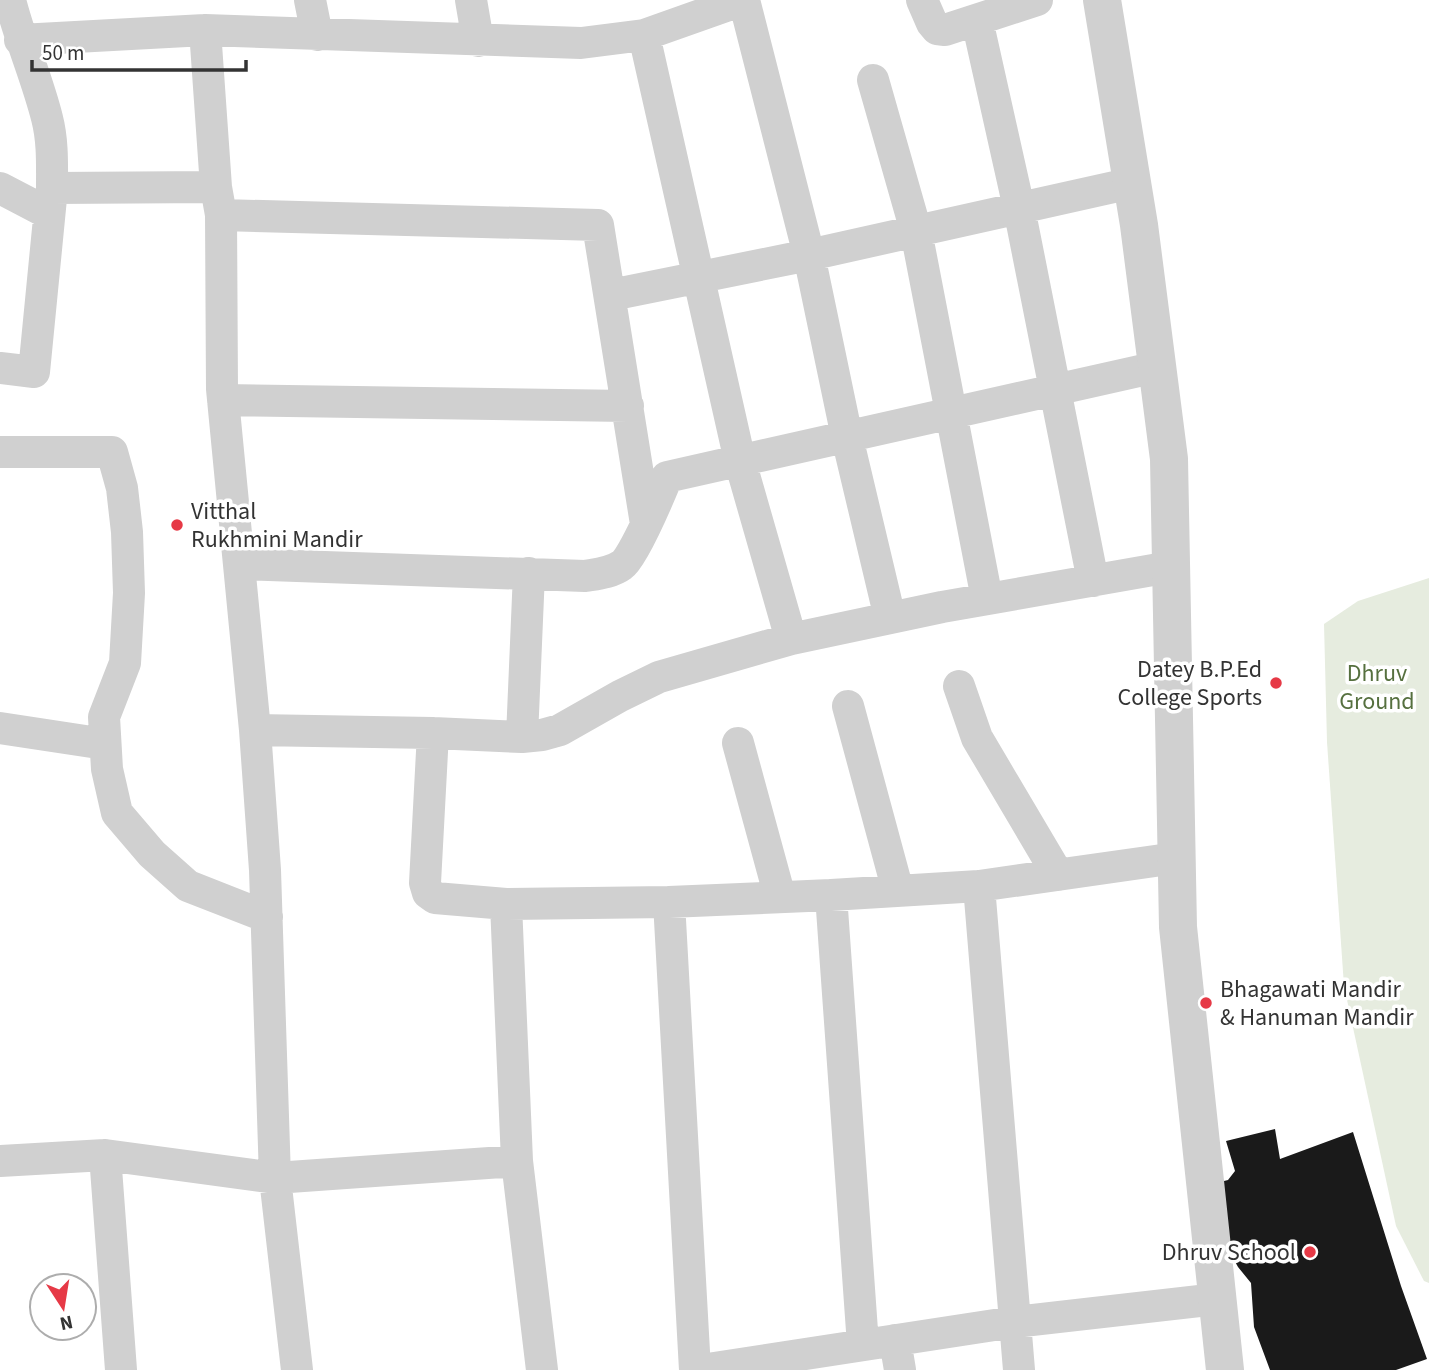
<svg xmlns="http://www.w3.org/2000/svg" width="1429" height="1370" viewBox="0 0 1429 1370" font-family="'Source Sans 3',sans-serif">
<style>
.green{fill:#e6ecdf}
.building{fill:#1a1a1a}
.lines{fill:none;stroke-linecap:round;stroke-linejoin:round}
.minor{stroke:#d0d0d0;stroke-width:32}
.tertiary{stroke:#d0d0d0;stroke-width:38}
.poi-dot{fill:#e63946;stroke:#fff;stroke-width:2.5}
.labels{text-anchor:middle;stroke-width:7;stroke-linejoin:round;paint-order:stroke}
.poi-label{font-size:24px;fill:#333;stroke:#fff;text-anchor:start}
.park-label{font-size:24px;fill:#56703f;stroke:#fff}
</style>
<rect width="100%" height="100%" fill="#fff"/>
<!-- green -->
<path class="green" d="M1429 578V1283L1424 1281 1396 1226 1344 986 1327 742 1324 624 1358 601Z"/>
<!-- building -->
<path class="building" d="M1275 1129 1280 1159 1353 1132 1401 1286 1427 1359 1396 1370H1270L1254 1327 1251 1283 1238 1267 1222 1238 1212 1184 1228 1180 1235 1171 1226 1141Z"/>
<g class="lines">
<!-- minor -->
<path class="minor" d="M310 0 317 35
M471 0 478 41
M744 0 809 255 847 437 890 618
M922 0 932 23 937 29 945 30 1037 0
M977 20 1019 208 1093 581
M205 30 216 187 221 215 222 389 255 730 265 870 275 1178 297 1370
M644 35 740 461 791 639
M20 40 205 30 581 43 644 35 743 0
M873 80 916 231 987 599
M0 188 48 213
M52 188 216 187
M221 215 598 225 646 524
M611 295 809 255 1132 183
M0 368 34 372 52 188C52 165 53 141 47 118 37 78 20 40 10 0
M223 400 628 406
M0 452H112L122 488 127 532 129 593 125 663 104 717 107 769 117 813 152 854 188 886 267 917
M239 564 585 576C597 574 611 573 622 565 634 557 660 494 667 477L1157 367
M959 686 977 738 1058 875
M848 706 898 891
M0 728 105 744
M255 730 433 733 522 737 542 735 560 730 620 696 659 677 791 639 942 607 1170 567
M433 733 425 883 428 893 435 898 506 904 669 902 831 895 979 886 1176 858
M522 737 529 573
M738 743 780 897
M979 886 1019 1370
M831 895 863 1345
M669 902 695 1370
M506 904 517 1161 542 1370
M105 1155 121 1370
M0 1161 105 1155 275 1178 517 1161
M895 1340 900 1370
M701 1370 1014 1322 1217 1299"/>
<!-- tertiary -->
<path class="tertiary" d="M1102 0 1139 225 1169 459 1178 927 1225 1370"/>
</g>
<!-- markers -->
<g class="poi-dot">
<circle cx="177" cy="525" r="7"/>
<circle cx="1276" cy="683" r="7"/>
<circle cx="1206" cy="1003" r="7"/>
<circle cx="1310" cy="1252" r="7"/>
</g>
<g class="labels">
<!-- poi labels -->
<g class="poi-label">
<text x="191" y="519">Vitthal<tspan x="191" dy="28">Rukhmini Mandir</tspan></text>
<text x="1262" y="677" text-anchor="end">Datey B.P.Ed<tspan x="1262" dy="28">College Sports</tspan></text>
<text x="1220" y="997">Bhagawati Mandir<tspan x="1220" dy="28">&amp; Hanuman Mandir</tspan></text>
<text x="1296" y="1260" text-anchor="end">Dhruv School</text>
</g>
<!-- park labels -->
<g class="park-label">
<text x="1377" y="681">Dhruv<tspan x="1377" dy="28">Ground</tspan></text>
</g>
</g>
<!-- north arrow -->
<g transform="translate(63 1307) rotate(168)"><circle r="33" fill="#ffffff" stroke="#adadad" stroke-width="2"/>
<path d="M0-5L12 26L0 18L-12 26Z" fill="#e63946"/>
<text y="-10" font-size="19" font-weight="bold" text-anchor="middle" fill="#333333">N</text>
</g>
<!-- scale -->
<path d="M32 60v10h214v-10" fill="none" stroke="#333333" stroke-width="3.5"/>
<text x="42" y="60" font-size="21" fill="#333333" stroke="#ffffff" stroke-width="5" paint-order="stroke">50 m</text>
</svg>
